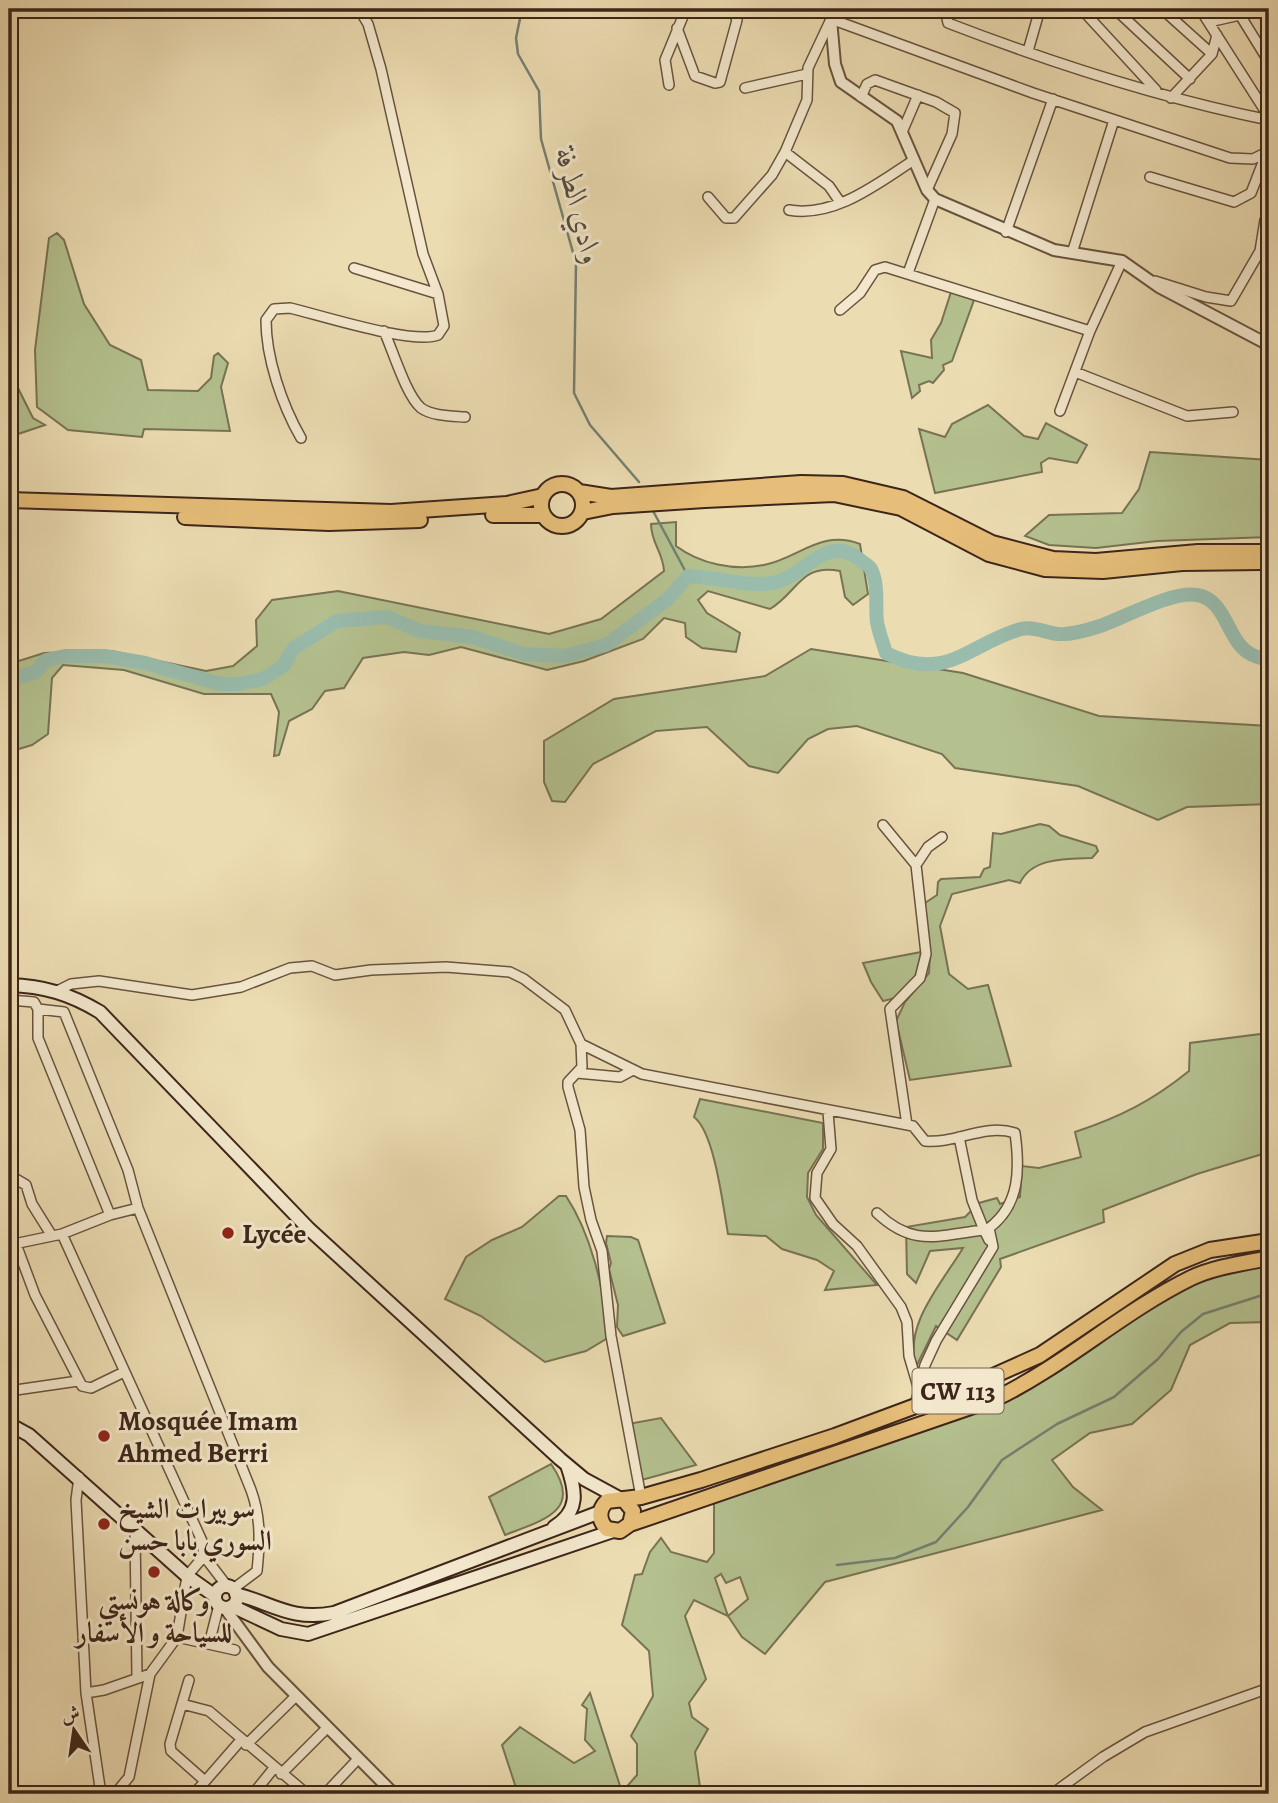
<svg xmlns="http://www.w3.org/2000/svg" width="1278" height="1803" viewBox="0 0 1278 1803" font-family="Alegreya,Amiri,serif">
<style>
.green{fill:#b4c18f;stroke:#787354;stroke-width:2;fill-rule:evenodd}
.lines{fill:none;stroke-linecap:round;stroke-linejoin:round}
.stream{stroke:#748072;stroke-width:2.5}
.river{stroke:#99bcad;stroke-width:14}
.minor-casing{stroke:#69533f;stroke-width:12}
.tertiary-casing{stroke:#69533f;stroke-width:14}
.secondary-casing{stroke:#3d2519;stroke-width:16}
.trunk-casing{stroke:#3d2519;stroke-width:18}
.minor{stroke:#f3e8cd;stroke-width:9}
.tertiary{stroke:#f3e8cd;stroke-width:10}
.secondary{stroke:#f3e8cd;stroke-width:12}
.trunk{stroke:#e6be79;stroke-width:14}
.poi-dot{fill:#8f2418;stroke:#f3e8cd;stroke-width:2.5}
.labels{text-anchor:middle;stroke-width:6;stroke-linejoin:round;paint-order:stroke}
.shield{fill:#f3e8cd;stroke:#74604f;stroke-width:2}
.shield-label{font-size:26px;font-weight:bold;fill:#3d2519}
.poi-label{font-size:28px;font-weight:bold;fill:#3d2519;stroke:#f3e8cd;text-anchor:start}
.water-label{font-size:30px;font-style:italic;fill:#544b3e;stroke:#f3e8cd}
</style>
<rect width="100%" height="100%" fill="#ecdcb2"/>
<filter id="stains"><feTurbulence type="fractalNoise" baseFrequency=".00286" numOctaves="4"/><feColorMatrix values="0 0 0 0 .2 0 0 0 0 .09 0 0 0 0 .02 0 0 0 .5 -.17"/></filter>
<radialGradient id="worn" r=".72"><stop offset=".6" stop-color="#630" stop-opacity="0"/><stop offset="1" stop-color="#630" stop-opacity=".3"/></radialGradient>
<!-- green -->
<path class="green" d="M57 233 64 240 84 304 110 345 141 360 148 390 198 391 211 378 214 356 218 353 228 363 221 387 230 431 144 429 142 437 68 430 37 407 35 350 49 238Z
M951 292 974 300 952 361 943 365 944 370 933 383 929 381 919 385 920 391 912 398 901 351 932 358 931 340 941 323Z
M9 370 33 418 45 425 9 437Z
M988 405 1024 436 1038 439 1046 423 1087 445 1077 463 1049 458 1041 463 1042 472 935 493 919 429 945 437 952 424Z
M1150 452 1269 460V537L1157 541 1096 548 1049 545 1025 536 1049 515 1122 513 1139 489Z
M676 522V546C700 564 734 571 764 565 799 558 821 529 860 544L868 594 853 605 845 597 840 571C801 563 798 592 770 609L708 591 698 600 707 613 740 633 736 652 702 648 686 637 685 623 664 618 643 639 584 661 547 670 461 647 429 655 404 652 363 658 344 688 325 691 312 709 289 721 279 755 274 756 279 712 271 694H204L124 670 63 665 52 678 48 734 32 745 9 752V664L44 653 112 651 206 671 233 666 257 646 256 620 272 600 338 591 549 634 601 619 664 571C663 552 651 543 651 524Z
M811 649 963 673 1099 716 1269 726V804L1187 807 1158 820 1078 786 955 768 942 754 857 726 828 729 808 739 778 773 749 766 707 727 656 731 593 764 565 802 552 801 544 782V741L614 699 765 676Z
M1040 824 1049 826 1060 835 1096 846 1098 851 1092 858C1067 859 1032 857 1020 883L1009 880 952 894 940 926 949 974 968 989 988 985 1011 1066 910 1080 896 1021 905 1002 929 973 930 955 922 905 937 895 938 882 941 879 980 877 984 869 990 867 993 833 1001 834Z
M921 952C920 976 908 997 883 1001L871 982 863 963Z
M1269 1033V1152L1197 1174 1103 1210 1104 1222 1000 1259 1001 1267 957 1340 936 1326 916 1367C903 1325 942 1283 963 1248L930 1251 916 1283 907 1274 906 1227 965 1217 979 1203 997 1198 1000 1204 1020 1197 1022 1166 1039 1168 1081 1157 1075 1132C1120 1117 1152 1101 1189 1071L1190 1043Z
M700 1099 823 1123V1149L808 1173 807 1197 816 1215 877 1285 825 1290 834 1271 817 1260 782 1249 766 1236 728 1234C723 1207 715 1133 694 1117Z
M559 1196H566C593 1237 602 1288 611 1336L586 1351 545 1362 481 1316 445 1299 466 1257 492 1240 522 1227Z
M607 1236 631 1237 638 1240 665 1323 623 1336 617 1327 618 1305 609 1269 611 1263 606 1243Z
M1269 1264V1322L1230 1323 1190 1345 1171 1390 1132 1424 1090 1433 1052 1460 1073 1487 1102 1510 825 1582 765 1654 742 1637 728 1616 694 1600 685 1616 706 1679 689 1703 692 1717 708 1729 695 1752 701 1794H518L502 1745 520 1727 574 1763 595 1751 585 1740 587 1709 582 1705 590 1693 622 1792 637 1775V1744L631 1736 653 1696 649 1651 622 1625 635 1575 642 1574 650 1552 661 1538 671 1552 707 1562 714 1553V1494L997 1398 1194 1280ZM721 1574 726 1583 740 1577 748 1599 728 1616 715 1578Z
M661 1418 696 1465 638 1481 628 1424Z
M551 1464C584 1511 543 1520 505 1535L489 1497Z"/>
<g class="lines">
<!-- stream -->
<path class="stream" d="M522 9 516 38 518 54 539 91 541 139 576 263 574 393 590 425 639 482
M652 509 688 576
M837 1565 895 1558 936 1542 968 1507 1002 1460 1057 1424 1114 1397 1158 1359 1181 1332 1203 1314 1269 1293"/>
<!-- river -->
<path class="river" d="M9 680 36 672 46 660 65 656H105L145 663 220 684H239L263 679 283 666 294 648 337 621 387 617 420 631 473 637 524 654 565 656 606 645 668 599 688 576C716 577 746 587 773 583 805 577 825 533 859 559 862 562 869 565 871 569 879 585 875 606 877 622 879 633 883 643 886 653 946 684 970 643 1021 629 1033 626 1047 633 1058 634 1071 635 1088 630 1100 626 1126 617 1171 591 1197 595 1226 599 1227 640 1249 653 1254 657 1263 658 1269 660"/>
<!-- minor casing -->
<g class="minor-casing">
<path id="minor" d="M945 9 948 23C1052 63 1160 98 1269 120
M1069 9 1086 14 1156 90
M1115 9 1190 79
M1162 9 1212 54
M1200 9 1269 117
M1242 9 1240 15 1269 62
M1267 9 1269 12
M1209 22 1240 15
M677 28 695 76 715 83 720 82 737 20 732 9
M1028 51 1040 9
M669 85 665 60 686 9
M745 88 807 74
M861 97 867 84 875 80 936 102 955 113 952 134 927 190
M1171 98 1212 54 1217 35
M903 130 918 95
M785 152 829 186 840 202
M1150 177 1234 202 1251 193 1267 152
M708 197 726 218H734L772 175 785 152 807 100 808 68 831 19 1033 93 1230 158 1253 159 1267 152 1269 135
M789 210C835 218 878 183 914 160
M1006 232 1053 99
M1072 253 1114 120
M354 268 438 294
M908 273 935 199
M1155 281 1206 297 1231 301 1260 251 1265 220
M840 310 860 293 875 270 885 267 1090 331
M384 331C393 351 406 395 421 408 432 416 451 416 465 417
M1075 372 1187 416 1233 412
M1060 411 1090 331 1122 261
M301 438C282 405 266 358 266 320L274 309 290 308C320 315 413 345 438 335L444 326 438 294 423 254 381 69 368 24 359 9
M883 825 916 865 926 954 920 978 890 1009 907 1125
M916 865 928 847 942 837
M57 991 71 984 99 981 192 995 241 987 290 968 312 966 335 975 371 970 446 967 510 972 524 979 565 1010 581 1044 642 1074 913 1126 925 1141C956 1144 984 1123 1015 1133 1020 1169 1020 1205 989 1228L993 1247 936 1341 925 1365 915 1406
M9 1000 34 1002 38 1009V1038L110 1215 138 1208 251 1490C261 1517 260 1542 257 1571L233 1589
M38 1009 64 1012 128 1170 138 1208
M581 1044 582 1067 568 1082V1087L580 1130 584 1187 591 1220 602 1251 611 1336 641 1497
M577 1073 620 1077 633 1070
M828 1112 831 1149 817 1173 815 1198 833 1224 857 1246 901 1307 907 1322 909 1356 919 1390
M959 1137 972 1200 984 1230
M9 1175 26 1185 32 1204 52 1236
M877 1213C914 1248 938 1235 984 1230L989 1240
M62 1234 202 1541 204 1556 227 1586
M16 1244 35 1295 82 1386 91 1388 124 1372
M9 1245 62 1234 110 1215
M9 1391 78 1381
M79 1477 76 1500 86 1693 101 1794
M135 1531 137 1678
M177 1637 235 1650
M209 1644 219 1605
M189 1680 170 1744 171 1751 205 1781
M86 1693 104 1690 150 1674
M182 1704 209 1711 307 1794
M246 1745 296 1696
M281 1774 327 1728
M9 1786 16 1794
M115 1794 129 1777 150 1674 177 1637 187 1576 204 1556
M194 1794 241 1740
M253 1794 274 1768
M325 1794 357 1760
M1052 1794 1103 1757 1145 1732 1269 1688"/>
</g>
<!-- tertiary casing -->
<g class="tertiary-casing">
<path id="tertiary" d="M834 9 831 19 835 64 841 82 897 121 927 190 935 199 1054 250 1122 261 1159 287 1269 345
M224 1607 268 1667 394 1794"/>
</g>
<!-- secondary casing -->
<g class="secondary-casing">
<path id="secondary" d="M9 985C44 986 70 994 100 1012L309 1229 560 1459 584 1479 619 1498
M9 1424 29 1435 187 1576 215 1596
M554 1527C580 1511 576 1491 567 1465
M215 1597a11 11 0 1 1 22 0a11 11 0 1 1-22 0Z
M236 1594C274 1604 291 1621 334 1613L600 1512
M232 1606 281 1629 308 1634 613 1531"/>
</g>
<!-- trunk casing -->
<g class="trunk-casing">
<path id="trunk" d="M541 505a21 21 0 1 1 42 0a21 21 0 1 1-42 0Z
M579 492 611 497 801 483 843 484 903 498 992 543 1053 559 1096 561 1198 552H1269
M9 500 391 512 507 504 543 496
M583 512 613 506 705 500 834 494 901 508 989 554 1045 569 1103 571 1182 563 1261 562
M493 515H543
M185 517 329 523 420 520
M625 1501 633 1511 630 1524 620 1531 607 1529C598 1520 598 1510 607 1501L641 1497 701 1480 835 1436 980 1382 1040 1355 1175 1264 1210 1250 1269 1241
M630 1524 997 1398C1065 1365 1122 1312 1191 1278 1214 1267 1244 1263 1269 1258"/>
</g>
<!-- minor -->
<use href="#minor" class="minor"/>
<!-- tertiary -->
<use href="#tertiary" class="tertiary"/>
<!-- secondary -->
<use href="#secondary" class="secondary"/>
<!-- trunk -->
<use href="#trunk" class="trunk"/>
</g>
<!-- markers -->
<g class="poi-dot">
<circle cx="228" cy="1233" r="7"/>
<circle cx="104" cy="1436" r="7"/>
<circle cx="104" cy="1524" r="7"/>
<circle cx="154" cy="1572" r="7"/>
</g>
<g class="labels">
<!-- shield labels -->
<rect class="shield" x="912.5" y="1368.5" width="91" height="45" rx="5"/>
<g class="shield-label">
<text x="958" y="1400">CW 113</text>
</g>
<!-- poi labels -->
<g class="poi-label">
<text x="242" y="1243">Lycée</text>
<text x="118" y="1430">Mosquée Imam<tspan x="118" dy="32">Ahmed Berri</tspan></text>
<text x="118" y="1518">سوبيرات الشيخ<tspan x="118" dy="32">السوري بابا حسن</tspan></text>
<text x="154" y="1610" text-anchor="middle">وكالة هونستي<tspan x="154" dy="32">للسياحة و الأسفار</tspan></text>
</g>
<!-- water labels -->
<g class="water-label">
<text transform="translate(579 206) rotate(76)" y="10">وادي الطرفة</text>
</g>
</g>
<!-- margin -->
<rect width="1278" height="1803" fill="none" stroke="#ecdcb2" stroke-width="35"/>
<rect x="10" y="10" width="1257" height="1782" fill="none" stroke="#3d2519" stroke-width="3.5"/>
<rect x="18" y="18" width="1243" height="1768" fill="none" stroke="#3d2519" stroke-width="2"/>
<!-- north arrow -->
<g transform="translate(74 1730) rotate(347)" stroke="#f3e8cd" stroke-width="5" paint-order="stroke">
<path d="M0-5L12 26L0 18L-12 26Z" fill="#3d2519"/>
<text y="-10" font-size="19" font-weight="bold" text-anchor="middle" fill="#3d2519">ش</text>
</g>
<rect width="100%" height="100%" filter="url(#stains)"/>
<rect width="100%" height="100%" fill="url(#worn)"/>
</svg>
